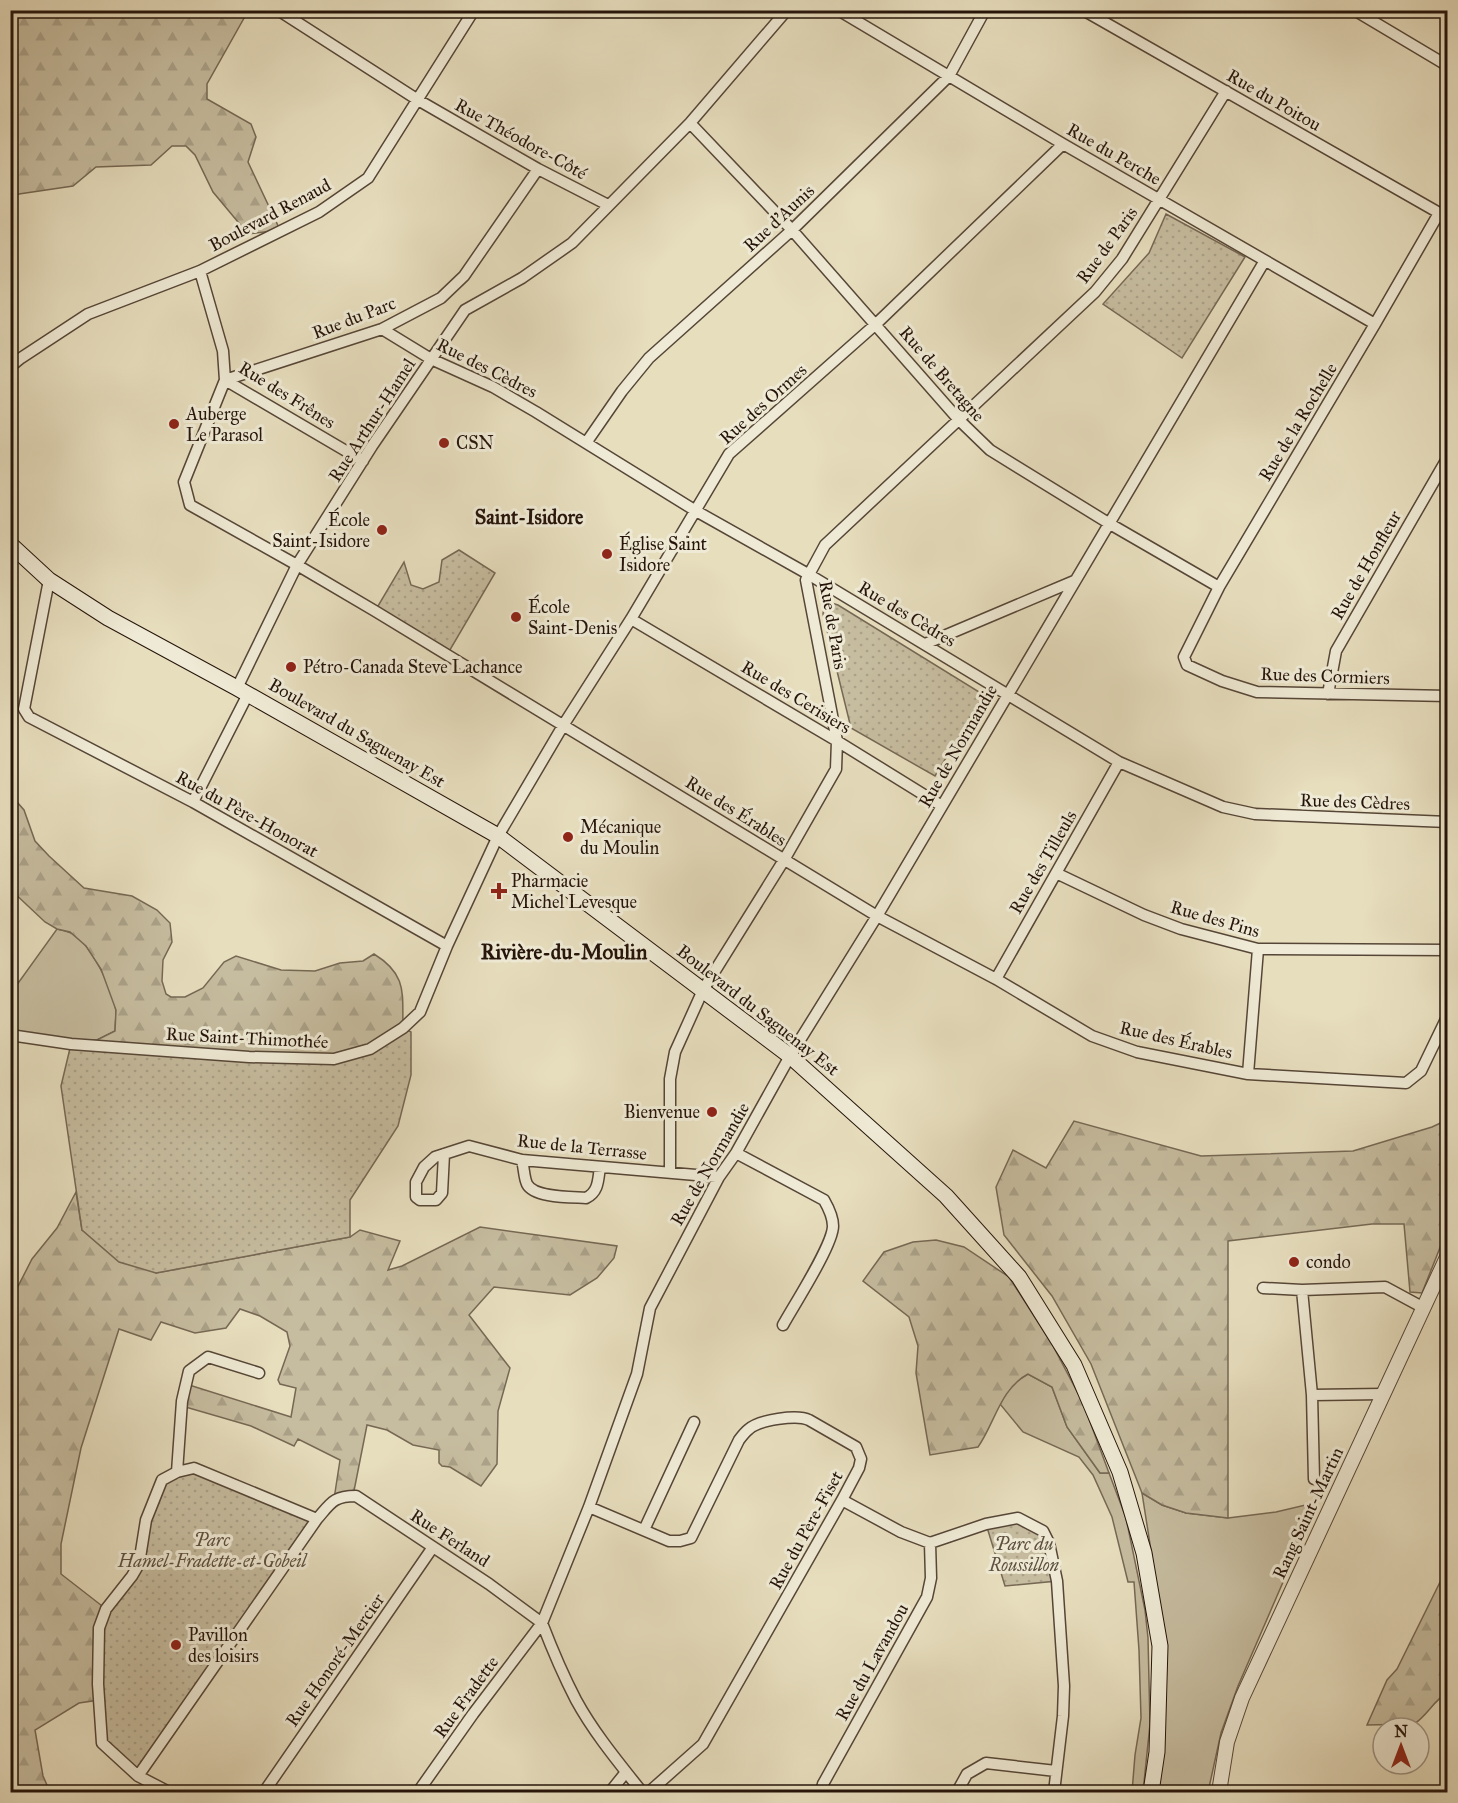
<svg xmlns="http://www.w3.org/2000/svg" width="1458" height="1803" viewBox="0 0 1458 1803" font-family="'IM FELL Great Primer',serif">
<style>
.grass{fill:#c6bc9f;stroke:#766854;stroke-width:1.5}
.forest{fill:url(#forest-firs);stroke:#766854;stroke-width:1.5}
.park{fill:url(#park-dots);stroke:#766854;stroke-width:1.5}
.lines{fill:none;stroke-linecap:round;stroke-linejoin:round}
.minor-casing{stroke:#564637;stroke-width:13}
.tertiary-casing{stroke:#564637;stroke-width:16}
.secondary-casing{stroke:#25140a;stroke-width:17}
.minor{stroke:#efead5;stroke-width:10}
.tertiary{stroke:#efead5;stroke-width:14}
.secondary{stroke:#efead5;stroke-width:15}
.poi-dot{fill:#8f2418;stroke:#efead5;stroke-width:2}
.labels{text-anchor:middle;stroke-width:6;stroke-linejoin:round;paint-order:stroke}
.street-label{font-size:18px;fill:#25140a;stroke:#efead5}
.poi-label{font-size:18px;fill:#25140a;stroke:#efead5;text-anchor:start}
.park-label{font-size:18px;font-style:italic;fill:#5d4f3e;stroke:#efead5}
.neighbourhood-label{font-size:20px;font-weight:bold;fill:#25140a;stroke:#efead5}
.quarter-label{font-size:21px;font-weight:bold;fill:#25140a;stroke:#efead5}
</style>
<defs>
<pattern id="forest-firs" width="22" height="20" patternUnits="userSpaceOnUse" patternTransform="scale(1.5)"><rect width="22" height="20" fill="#c6bc9f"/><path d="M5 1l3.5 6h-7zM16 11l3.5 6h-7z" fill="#aaa188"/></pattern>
<pattern id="park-dots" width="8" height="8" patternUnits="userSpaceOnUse" patternTransform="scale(1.5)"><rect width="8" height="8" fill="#c6bc9f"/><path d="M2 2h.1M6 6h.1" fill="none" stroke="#aaa188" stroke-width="1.8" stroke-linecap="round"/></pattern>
</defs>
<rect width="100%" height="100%" fill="#e7debe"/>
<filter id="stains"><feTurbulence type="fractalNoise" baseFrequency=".00333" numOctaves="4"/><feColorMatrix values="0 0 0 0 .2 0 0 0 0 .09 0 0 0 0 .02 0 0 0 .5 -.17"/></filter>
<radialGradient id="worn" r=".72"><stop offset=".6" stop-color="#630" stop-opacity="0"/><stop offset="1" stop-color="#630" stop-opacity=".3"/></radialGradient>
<!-- grass -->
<path class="grass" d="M57 929C61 930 67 931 71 933 90 941 114 992 116 1012 116 1018 115 1025 115 1031L97 1040 71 1044 11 1035V993Z
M1028 1374 1052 1387 1067 1427 1100 1473H1109L1126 1518 1145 1610 1148 1638 1150 1724 1143 1792H1132L1135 1755 1141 1718 1139 1650 1134 1582H1128L1112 1517 1093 1475 1079 1457 1023 1432 1000 1404C1006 1391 1015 1381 1028 1374Z
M1142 1493 1162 1505 1186 1513 1228 1518 1276 1512 1314 1503 1300 1543 1238 1686 1221 1733 1208 1792H1158L1163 1627Z"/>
<!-- forest -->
<path class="forest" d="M10 11H248L207 84V99L251 124 256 137 248 162 280 230 248 234 213 192 195 155 186 146H172L151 165 96 167 73 186 19 194 11 198Z
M10 794 24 810 35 841 49 856 84 888 132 896 157 910 170 923 172 942 163 960 162 981 166 994 171 997H185L203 988 224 962 236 956 281 970 315 971 340 963 363 961 374 954C408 975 402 994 403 1028L370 1049 334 1059 71 1044 97 1040 115 1031 116 1010 101 969 86 946 70 932 57 929 45 922 11 890Z
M1447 1120V1230L1422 1293 1410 1292 1404 1224H1372L1228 1241V1518L1186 1513 1162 1505 1142 1493 1091 1364 1052 1296 1004 1235 996 1187 1013 1150 1046 1168 1074 1121 1201 1156 1353 1151 1432 1127Z
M76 1192 82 1230 156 1273 350 1237 360 1230 400 1241 388 1270 402 1266 480 1227 617 1246 614 1258 597 1278 570 1295 494 1287 469 1315 510 1368 498 1411 497 1464 481 1486 450 1467 442 1466 439 1463V1450L413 1445 387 1430 367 1425 353 1496 334 1499 340 1460 298 1439 294 1446 251 1426 182 1406 186 1384 291 1417 296 1388 280 1384 278 1380 290 1346 287 1332 260 1316 240 1309 226 1328 195 1333 161 1322 151 1340 119 1329 81 1448 61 1544V1574L106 1609 99 1700 79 1703 35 1730 43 1776 50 1792H11V1300L32 1259 57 1228Z
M936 1240 964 1247 1009 1277 1052 1344 1083 1403 1109 1473H1100L1067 1427 1052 1387 1028 1374C1000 1389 995 1423 978 1447L930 1455 916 1373 918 1346 909 1317 863 1281 884 1252 913 1242Z
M1447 1568V1693C1434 1700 1427 1716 1414 1724L1367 1725 1387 1680 1397 1669Z"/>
<!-- park -->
<path class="park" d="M1166 214 1245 257 1182 358 1103 304 1149 253Z
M459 550 495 573 447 655 375 611 404 562 411 585 423 589 439 582 442 560Z
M825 601 838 605 984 695 935 776 851 728 823 614Z
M403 1028 411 1032V1075L398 1126 350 1200V1237L156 1273 119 1262 82 1230 61 1086 71 1044 334 1059 370 1049Z
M194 1468 317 1519 138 1776 102 1743 98 1684 106 1609 132 1576 162 1480Z
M1018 1518 1043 1531 1057 1581 1005 1586 986 1524Z"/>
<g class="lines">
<!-- minor casing -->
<g class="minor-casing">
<path id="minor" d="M278 10 418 100 538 169 608 205
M838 10 1063 144 1375 324
M1083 10 1448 218
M1354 10 1448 66
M690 123 792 230 959 420 990 450 1110 524 1219 587
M538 169 464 276 441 298 382 329 225 380 184 482 190 505 297 565 375 611 877 916 996 979 1092 1036 1137 1052 1248 1074 1406 1083 1421 1071 1448 1015
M1439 213 1375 324 1219 587 1184 657 1187 665 1222 681 1257 692 1448 696
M200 271 223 351 225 380 363 461
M382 329 431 359 493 387 536 412 696 511 808 574 1119 762 1223 807 1255 814 1448 822
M10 367 21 358 88 314 200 271 319 212 368 178 474 10
M586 443 622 391 649 358 792 230 949 76 985 10
M49 580 24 709 29 717 193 802 447 946
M631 619 837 741 942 806
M925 644 1074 581
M237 688 297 565 372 446 465 310 522 278 572 243 690 123 787 10
M1328 694 1336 651 1448 457
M193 802 248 694
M1056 873 1144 915 1181 929 1258 949 1448 950
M996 979 1119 762
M10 1035 71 1044 249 1057 334 1059 370 1049 403 1028 420 1012 447 946 498 836 564 724 631 619 729 454 876 324 1063 144
M1248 1074 1258 949
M736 1153 824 1200C828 1207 833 1216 833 1226 833 1245 794 1305 783 1325
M444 1154 442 1193 436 1200H420L416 1197V1182L424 1167 435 1157 469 1146 522 1160 719 1177
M522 1160C524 1168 524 1178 527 1184 534 1198 572 1197 586 1198 599 1192 598 1179 600 1167
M670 1172V1079L675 1052 703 990 784 860 836 769 837 741 806 580 825 545 1095 292 1122 259 1226 91
M10 1186V1195
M1263 1288 1302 1290 1385 1287 1422 1307
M1302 1290 1312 1395 1314 1479
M1312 1395 1383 1394
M177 1472 182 1401 189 1371 208 1357 259 1373
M842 1500 901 1532 930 1543 986 1524 1018 1518 1043 1531 1049 1543 1057 1581 1064 1686 1063 1716 1054 1792
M589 1507 669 1541H680L691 1538 739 1440C742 1436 745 1432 749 1429 759 1420 797 1414 809 1420L856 1447 861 1459 859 1468 842 1500 703 1744 649 1792
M644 1530 694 1422
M542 1623C552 1649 563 1675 576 1700 594 1733 619 1763 642 1792
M138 1776 317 1519C331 1503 333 1496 356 1496L489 1584 542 1623
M169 1792 138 1776 102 1743 98 1684 99 1628 106 1609 132 1576 139 1564 146 1520 162 1480 177 1472 194 1468 317 1519
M264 1792 433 1547
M418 1792 473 1714 542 1623 589 1507 637 1374 650 1308 719 1177 736 1153 790 1056 877 916 1264 262
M610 1792 626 1772
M821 1792 823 1784 927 1597 931 1578 930 1543
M957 1792 967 1774 986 1763 1056 1771"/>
</g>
<!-- tertiary casing -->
<g class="tertiary-casing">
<path id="tertiary" d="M1219 1792 1227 1742 1242 1698 1448 1255"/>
</g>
<!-- secondary casing -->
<g class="secondary-casing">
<path id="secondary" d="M10 544 49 580 108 618 237 688 498 836 790 1056 946 1196 1019 1277 1074 1365 1120 1472 1144 1553 1160 1646 1157 1752 1151 1792"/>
</g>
<!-- minor -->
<use href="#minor" class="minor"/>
<!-- tertiary -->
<use href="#tertiary" class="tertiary"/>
<!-- secondary -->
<use href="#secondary" class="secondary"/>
</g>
<!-- markers -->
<g class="poi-dot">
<circle cx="174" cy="424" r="6"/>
<circle cx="444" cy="443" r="6"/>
<circle cx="382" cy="530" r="6"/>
<circle cx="607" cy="554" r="6"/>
<circle cx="516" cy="617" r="6"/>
<circle cx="291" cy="667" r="6"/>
<circle cx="568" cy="837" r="6"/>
<path d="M496 882h6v6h6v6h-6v6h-6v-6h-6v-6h6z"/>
<circle cx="712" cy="1112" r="6"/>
<circle cx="1294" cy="1262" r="6"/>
<circle cx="176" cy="1645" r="6"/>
</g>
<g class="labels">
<!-- street labels -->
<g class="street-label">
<text transform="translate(1274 100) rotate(30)" y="6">Rue du Poitou</text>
<text transform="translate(521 139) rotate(29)" y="6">Rue Théodore-Côté</text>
<text transform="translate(1114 154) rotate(30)" y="6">Rue du Perche</text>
<text transform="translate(270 215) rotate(-28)" y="6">Boulevard Renaud</text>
<text transform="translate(779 218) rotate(-43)" y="6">Rue d'Aunis</text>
<text transform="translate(1107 245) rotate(-54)" y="6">Rue de Paris</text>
<text transform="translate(354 318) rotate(-21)" y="6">Rue du Parc</text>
<text transform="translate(487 368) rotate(27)" y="6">Rue des Cèdres</text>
<text transform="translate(942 374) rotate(49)" y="6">Rue de Bretagne</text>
<text transform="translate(287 395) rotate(32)" y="6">Rue des Frênes</text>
<text transform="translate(763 404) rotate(-42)" y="6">Rue des Ormes</text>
<text transform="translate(372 420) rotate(-57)" y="6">Rue Arthur-Hamel</text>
<text transform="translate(1298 422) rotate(-59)" y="6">Rue de la Rochelle</text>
<text transform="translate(1366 565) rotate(-60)" y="6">Rue de Honfleur</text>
<text transform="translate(907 614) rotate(31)" y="6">Rue des Cèdres</text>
<text transform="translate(833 625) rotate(80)" y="6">Rue de Paris</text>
<text transform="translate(1325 676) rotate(2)" y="6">Rue des Cormiers</text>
<text transform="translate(796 697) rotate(31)" y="6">Rue des Cerisiers</text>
<text transform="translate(357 733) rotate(30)" y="6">Boulevard du Saguenay Est</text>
<text transform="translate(958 746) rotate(-60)" y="6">Rue de Normandie</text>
<text transform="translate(1355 802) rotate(2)" y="6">Rue des Cèdres</text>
<text transform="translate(736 811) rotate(32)" y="6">Rue des Érables</text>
<text transform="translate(247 814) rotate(29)" y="6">Rue du Père-Honorat</text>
<text transform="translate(1043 862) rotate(-60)" y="6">Rue des Tilleuls</text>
<text transform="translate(1215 919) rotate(16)" y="6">Rue des Pins</text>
<text transform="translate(758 1010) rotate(38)" y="6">Boulevard du Saguenay Est</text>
<text transform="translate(247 1038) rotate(3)" y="6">Rue Saint-Thimothée</text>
<text transform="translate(1176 1040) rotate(13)" y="6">Rue des Érables</text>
<text transform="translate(582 1147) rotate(6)" y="6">Rue de la Terrasse</text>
<text transform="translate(710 1164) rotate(-60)" y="6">Rue de Normandie</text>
<text transform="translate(1308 1513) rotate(-65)" y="6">Rang Saint-Martin</text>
<text transform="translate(806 1530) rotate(-61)" y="6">Rue du Père-Fiset</text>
<text transform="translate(450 1538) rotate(33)" y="6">Rue Ferland</text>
<text transform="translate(335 1660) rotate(-55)" y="6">Rue Honoré-Mercier</text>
<text transform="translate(872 1662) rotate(-61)" y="6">Rue du Lavandou</text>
<text transform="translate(466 1697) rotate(-54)" y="6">Rue Fradette</text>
</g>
<!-- poi labels -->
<g class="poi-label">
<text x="186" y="420">Auberge<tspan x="186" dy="21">Le Parasol</tspan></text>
<text x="456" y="449">CSN</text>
<text x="370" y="526" text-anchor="end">École<tspan x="370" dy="21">Saint-Isidore</tspan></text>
<text x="619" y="550">Église Saint<tspan x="619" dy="21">Isidore</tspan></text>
<text x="528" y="613">École<tspan x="528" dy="21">Saint-Denis</tspan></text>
<text x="303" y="673">Pétro-Canada Steve Lachance</text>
<text x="580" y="833">Mécanique<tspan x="580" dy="21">du Moulin</tspan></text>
<text x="511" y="887">Pharmacie<tspan x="511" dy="21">Michel Levesque</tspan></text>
<text x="700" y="1118" text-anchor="end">Bienvenue</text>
<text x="1306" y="1268">condo</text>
<text x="188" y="1641">Pavillon<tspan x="188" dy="21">des loisirs</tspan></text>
</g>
<!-- park labels -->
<g class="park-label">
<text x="212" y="1546">Parc<tspan x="212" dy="21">Hamel-Fradette-et-Gobeil</tspan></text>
<text x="1024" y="1550">Parc du<tspan x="1024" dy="21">Roussillon</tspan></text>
</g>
<!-- neighbourhood labels -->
<g class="neighbourhood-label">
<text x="529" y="524">Saint-Isidore</text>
</g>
<!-- quarter labels -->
<g class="quarter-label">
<text x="564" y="959">Rivière-du-Moulin</text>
</g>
</g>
<!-- margin -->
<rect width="1458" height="1803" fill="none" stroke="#e7debe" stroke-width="36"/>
<rect x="12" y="12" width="1434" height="1779" fill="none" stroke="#25140a" stroke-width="3"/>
<rect x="18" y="18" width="1422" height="1767" fill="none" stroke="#25140a" stroke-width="1.5"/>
<!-- north arrow -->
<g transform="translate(1401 1746)"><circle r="28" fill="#efead5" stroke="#9e9484" stroke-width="1.5"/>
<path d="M0-4.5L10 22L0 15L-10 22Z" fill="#8f2418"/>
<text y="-9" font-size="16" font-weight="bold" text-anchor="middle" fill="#25140a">N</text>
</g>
<rect width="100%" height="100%" filter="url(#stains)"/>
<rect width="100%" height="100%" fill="url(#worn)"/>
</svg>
